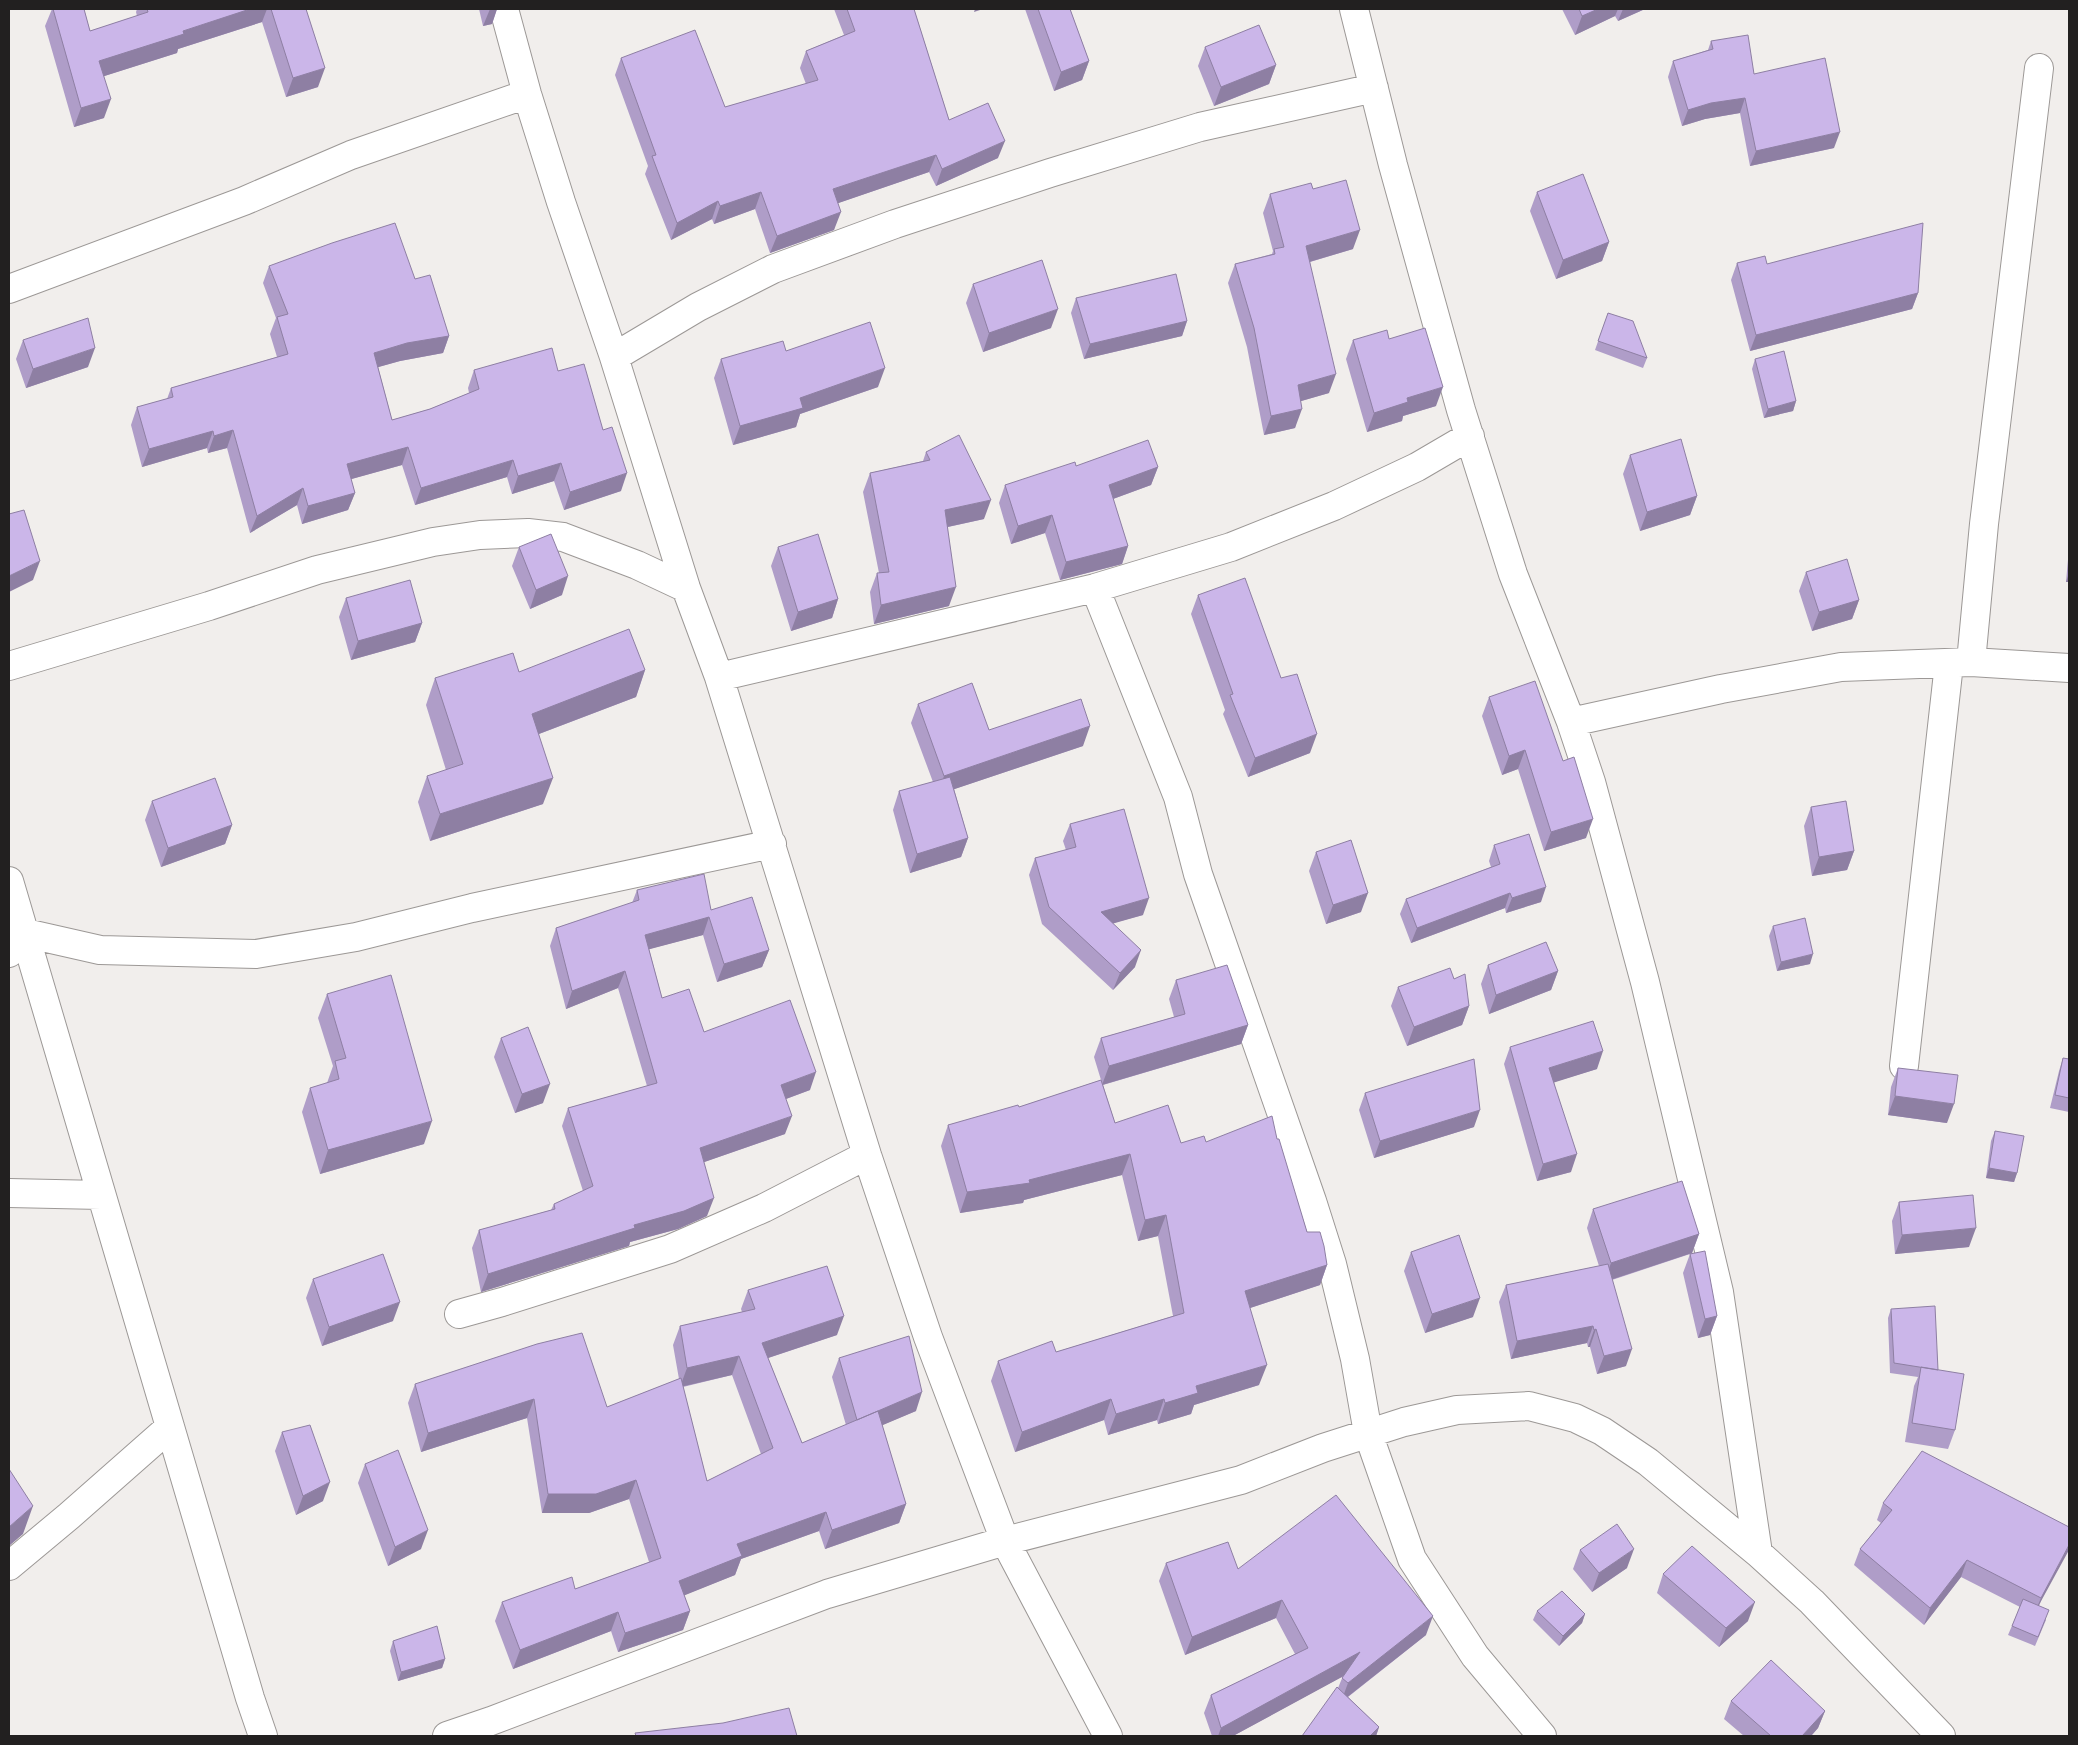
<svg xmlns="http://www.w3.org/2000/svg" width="2078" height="1745" viewBox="0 0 2078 1745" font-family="Bitter,serif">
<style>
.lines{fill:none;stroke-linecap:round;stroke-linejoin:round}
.street-casing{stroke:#9c9896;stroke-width:30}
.street{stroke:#fff;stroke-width:28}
.wall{fill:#af9dc8;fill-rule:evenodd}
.shaded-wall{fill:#8e7fa3}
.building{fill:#cbb6e9;stroke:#8e7fa3}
</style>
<rect width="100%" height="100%" fill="#f1eeec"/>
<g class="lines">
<!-- street casing -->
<g class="street-casing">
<path id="street" d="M504 9 527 94 561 202 614 357 686 588 719 677 867 1155 928 1337 1005 1541 1108 1736
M1354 9 1393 165 1461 410 1513 574 1571 722 1591 782 1645 982 1719 1292 1758 1553
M9 289 244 201 351 155 527 94
M614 357 698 307 773 269 895 224 1050 173 1200 127 1374 88
M1095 588 1178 797 1198 874 1312 1201 1332 1264 1355 1359 1368 1433 1412 1559 1475 1656 1542 1736
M1971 662 1984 524 2039 68
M9 666 209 606 317 570 433 542 480 535 528 533 563 537 637 565 686 588
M719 677 1095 588 1231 547 1334 506 1417 467 1470 436
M1571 722 1721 689 1841 667 1971 662 2069 668
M9 881 250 1698 263 1736
M9 953 25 933 100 950 256 954 356 937 472 908 772 844
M1904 1066 1949 664
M9 1193 101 1195
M459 1314 502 1302 670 1249 764 1208 867 1155
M9 1566 69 1516 170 1427
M447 1736 491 1721 827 1594 1005 1541 1241 1480 1323 1448 1404 1422 1457 1410 1529 1406 1575 1418 1602 1431 1648 1462 1758 1553 1812 1602 1941 1736"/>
</g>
<!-- street -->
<use href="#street" class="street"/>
</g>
<!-- wall -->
<path class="wall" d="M52 9H84L90 31 137 16 136 12 137 9H306L318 87 286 97 262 22 178 49 177 53 104 76V118L74 127 45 26Z
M479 9H497L492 24 483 26Z
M834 9H914L949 120 998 158 936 186 929 172 838 203 834 230 770 253 755 209 714 224 712 219 671 240 645 174 648 166 615 75 621 58 725 107 806 84 800 68 806 51 844 35Z
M1025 9H1070L1089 61 1082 80 1054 91Z
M1562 9H1645L1618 21 1615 16 1575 35Z
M1711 41 1754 74 1834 148 1750 166 1740 113 1705 119 1682 126 1668 77 1673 61 1708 50Z
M1205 47 1276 65 1269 84 1214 106 1198 66Z
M1313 189 1353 249 1310 262 1329 393 1301 401 1295 428 1264 435 1247 347 1228 283 1235 264 1272 254 1273 251 1263 213 1270 194Z
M1537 192 1609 242 1602 261 1556 279 1530 211Z
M1737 263 1767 264 1918 293 1912 309 1750 351 1731 280Z
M269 266 415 279 449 336 443 353 400 361 378 367 392 420 430 409 469 393 468 388 474 370 558 371 603 430 621 491 564 510 554 481 512 494 507 477 415 505 402 465 351 479 355 493 348 510 302 524 297 505 250 533 227 448 208 453 207 448 142 467 131 425 137 407 167 399 171 388 277 357 270 334 276 318 263 283Z
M973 284 1051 328 983 352 966 303Z
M1076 298 1187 321 1182 336 1084 359 1071 313Z
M1608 313 1647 358 1643 368 1595 350Z
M1389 339 1436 406 1403 416 1402 421 1367 432 1346 359 1353 340Z
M23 340 88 367 26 388 16 359Z
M786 351 878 387 800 414 796 427 733 445 714 378 721 359Z
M1755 359 1796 401 1793 411 1764 418 1752 369Z
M926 452 984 519 948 527 949 606 874 624 870 592 877 573H879L863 492 870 473 923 461Z
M1630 455 1697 496 1690 515 1640 531 1623 474Z
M1076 466 1158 467 1151 485 1113 499 1128 546 1122 564 1060 580 1045 533 1011 544 999 503 1005 485Z
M519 547 562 595 530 609 512 566Z
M778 547 838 599 832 618 791 631 771 566Z
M2069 548V582H2066Z
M1806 572 1859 600 1852 619 1812 631 1799 591Z
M1198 595 1310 753 1248 777 1223 714 1225 710 1191 614Z
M346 598 422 623 415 642 351 660 339 617Z
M645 670 636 697 539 734 543 804 430 841 418 802 427 776 446 770 426 705 435 678Z
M1489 697 1586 838 1544 851 1518 769 1502 775 1482 716Z
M918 704 989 730 1083 746 954 789 968 838 961 857 910 873 893 810 899 791 933 782 911 723Z
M152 801 232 825 225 844 161 867 145 820Z
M1811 807 1854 851 1847 870 1812 876 1804 826Z
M1070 824 1143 915 1113 923 1135 967 1113 990 1042 924 1029 875 1035 858 1066 850 1063 841Z
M1494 845 1541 902 1506 913 1505 908 1411 943 1400 914 1406 899 1491 867 1489 861Z
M1316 852 1361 912 1326 924 1309 871Z
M637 890 711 910 769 950 762 967 717 982 703 935 649 949 662 998 704 1032 810 1090 786 1099 785 1134 704 1162 707 1216 678 1229 630 1242 629 1246 481 1292 472 1248 479 1230 551 1210 554 1204 583 1191 562 1126 568 1108 647 1086 618 988 566 1009 550 946 556 928 632 903Z
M1773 926 1810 964 1777 971 1769 936Z
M1488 965 1558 971 1551 990 1489 1014 1481 984Z
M1454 979 1469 1006 1462 1025 1407 1046 1391 1006 1398 987Z
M1176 980 1248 1025 1241 1044 1103 1085 1115 1123 1181 1143 1277 1139 1307 1232 1327 1265 1320 1285 1250 1308 1259 1385 1194 1405 1191 1414 1158 1424 1157 1420 1108 1435 1104 1420 1015 1452 991 1381 998 1361 1056 1352 1173 1316 1158 1236 1138 1241 1122 1175 1024 1200 1023 1203 960 1213 941 1146 948 1125 1019 1107 1101 1080 1094 1057 1101 1038 1174 1017 1169 999Z
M327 994 424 1144 320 1174 302 1112 310 1088 327 1083 333 1066 318 1018Z
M501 1038 543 1103 515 1113 494 1057Z
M1510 1047 1597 1069 1554 1082 1571 1172 1537 1181 1504 1064Z
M2063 1058 2069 1059V1112L2050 1108 2059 1071Z
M1898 1068 1947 1123 1888 1115 1891 1087Z
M1365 1093 1474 1127 1374 1158 1359 1110Z
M1995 1131 2017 1173 2014 1182 1986 1178 1991 1141Z
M1899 1202 1969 1247 1895 1254 1892 1221Z
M1593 1209 1699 1234 1692 1253 1717 1316 1710 1335 1698 1338 1683 1273 1690 1254 1612 1280 1626 1366 1597 1374 1590 1347H1588L1587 1343 1511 1359 1499 1302 1506 1285 1599 1266 1587 1228Z
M1411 1252 1473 1317 1425 1333 1404 1271Z
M313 1279 393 1321 322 1346 306 1298Z
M748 1290 837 1335 768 1358 802 1443 846 1425 832 1377 839 1358 916 1411 882 1425 906 1504 899 1523 825 1549 819 1531 741 1559 735 1575 684 1595 690 1611 683 1630 618 1652 611 1631 513 1669 495 1621 502 1602 575 1589 649 1562 629 1499 589 1513H542L527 1418 421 1452 408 1403 415 1384 607 1407 679 1379 673 1345 680 1326 742 1312 741 1309ZM732 1375 761 1454 707 1481 683 1387Z
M1891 1309 1938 1370 1955 1430 1948 1449 1905 1442 1914 1386 1918 1377 1890 1373 1888 1318Z
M282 1432 323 1501 296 1515 275 1451Z
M365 1464 421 1549 388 1566 358 1483Z
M1883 1503 2069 1527 2039 1606 2046 1620 2035 1646 2008 1635 2020 1607 1961 1577 1924 1625 1854 1565 1860 1549 1881 1523 1877 1520Z
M1580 1550 1627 1568 1592 1592 1573 1569Z
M1166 1563 1238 1569 1426 1635 1348 1697 1379 1727 1376 1736H1302L1338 1688 1343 1676 1233 1736H1212L1204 1713 1211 1695 1295 1654 1276 1618 1185 1655 1159 1581Z
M1663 1574 1748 1621 1719 1647 1657 1593Z
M1537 1611 1585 1614 1582 1623 1559 1646 1533 1620Z
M393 1641 445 1659 442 1668 398 1681 390 1651Z
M1731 1701 1825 1711 1818 1728 1811 1736H1744L1724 1719Z"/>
<!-- shaded-wall -->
<path class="shaded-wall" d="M250 9H267L262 22 178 49 177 53 92 80 99 61 183 31Z
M490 9H497L492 24 483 26Z
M975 9H983L974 12Z
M1598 9H1618L1615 16 1575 35 1582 16Z
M1623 9H1645L1618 21Z
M1828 9H1842L1827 10Z
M1089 61 1082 80 1054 91 1061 72Z
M1276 65 1269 84 1214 106 1221 87Z
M325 68 318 87 286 97 293 78Z
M1745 98 1740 113 1705 119 1682 126 1688 110 1711 103Z
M111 99 104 118 74 127 81 108Z
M1840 132 1834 148 1750 166 1756 151Z
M1005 141 998 158 936 186 942 169Z
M936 155 929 172 827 207 833 189Z
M761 192 755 209 714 224 720 206Z
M718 201 712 219 671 240 677 223Z
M841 212 834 230 770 253 777 236Z
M1360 230 1353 249 1299 265 1306 246Z
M1609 242 1602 261 1556 279 1563 260Z
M1918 293 1912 309 1750 351 1756 335Z
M1058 309 1051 328 983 352 989 333Z
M1187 321 1182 336 1084 359 1090 344Z
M449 336 443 353 400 361 368 370 374 353 407 343Z
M95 348 88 367 26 388 33 369Z
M885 368 878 387 800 414 796 427 733 445 740 426 800 398Z
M1336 374 1329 393 1291 404 1298 385Z
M1443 387 1436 406 1403 416 1402 421 1367 432 1374 413 1407 398Z
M1796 401 1793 411 1764 418 1768 409Z
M1302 409 1295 428 1264 435 1271 416Z
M233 430 227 448 208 453 214 436Z
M213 431 207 448 142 467 149 449Z
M408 447 402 465 341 482 347 464Z
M513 460 507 477 415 505 421 488Z
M561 463 554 481 512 494 518 476Z
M1158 467 1151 485 1102 503 1109 485Z
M627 473 621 491 564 510 570 492Z
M303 488 297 505 250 533 257 516Z
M355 493 348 510 302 524 308 506Z
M1697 496 1690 515 1640 531 1647 512Z
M991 500 984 519 938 529 945 510Z
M1052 515 1045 533 1011 544 1018 526Z
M1128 546 1122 564 1060 580 1066 562Z
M40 561 33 580 9 592V576Z
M2069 573V582H2066Z
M568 576 562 595 530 609 536 590Z
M956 587 949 606 874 624 881 605Z
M838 599 832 618 791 631 798 612Z
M1859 600 1852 619 1812 631 1819 612Z
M422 623 415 642 351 660 358 641Z
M645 670 636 697 523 740 532 714Z
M1090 726 1083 746 937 795 944 776Z
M1317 734 1310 753 1248 777 1255 758Z
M1525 750 1518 769 1502 775 1509 756Z
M553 778 543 804 430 841 440 814Z
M1593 819 1586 838 1544 851 1551 832Z
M232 825 225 844 161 867 168 848Z
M968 838 961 857 910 873 917 854Z
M1854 851 1847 870 1812 876 1819 857Z
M1546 887 1541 902 1506 913 1512 898Z
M1368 893 1361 912 1326 924 1333 905Z
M1510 893 1505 908 1411 943 1417 928Z
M1149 898 1143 915 1094 929 1101 912Z
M709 917 703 935 639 952 645 935Z
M769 950 762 967 717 982 724 964Z
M1141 950 1135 967 1113 990 1120 973Z
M1813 954 1810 964 1777 971 1781 962Z
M625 971 618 988 566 1009 572 991Z
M1558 971 1551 990 1489 1014 1496 995Z
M1469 1006 1462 1025 1407 1046 1414 1027Z
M1248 1025 1241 1044 1102 1085 1109 1066Z
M1603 1051 1597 1069 1543 1086 1549 1068Z
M816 1072 810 1090 775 1103 781 1085Z
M550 1084 543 1103 515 1113 522 1094Z
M1895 1096 1954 1104 1947 1123 1888 1115Z
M1480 1110 1474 1127 1374 1158 1380 1141Z
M792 1116 785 1134 693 1166 700 1148Z
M432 1121 424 1144 320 1174 328 1150Z
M1130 1154 1122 1175 1024 1200 1023 1203 960 1213 967 1192 1029 1180Z
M1577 1154 1571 1172 1537 1181 1543 1164Z
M1989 1168 2017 1173 2014 1182 1986 1178Z
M714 1198 707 1216 678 1229 630 1242 629 1246 481 1292 488 1274Z
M1166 1215 1158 1236 1138 1241 1145 1220Z
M1976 1228 1969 1247 1895 1254 1902 1235Z
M1699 1234 1692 1253 1604 1282 1611 1263Z
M1327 1265 1320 1285 1238 1312 1245 1291Z
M1480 1298 1473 1317 1425 1333 1432 1314Z
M400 1302 393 1321 322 1346 329 1327Z
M844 1316 837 1335 756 1362 762 1343Z
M1717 1316 1710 1335 1698 1338 1705 1319Z
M1593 1326 1587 1343 1511 1359 1517 1341Z
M1596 1329 1590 1347H1588L1594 1330Z
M1632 1349 1626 1366 1597 1374 1604 1356Z
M739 1356 732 1375 680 1387 687 1368Z
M1267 1365 1259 1385 1194 1405 1191 1414 1158 1424 1165 1403 1196 1386Z
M922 1392 916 1411 850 1439 857 1420Z
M534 1399 527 1418 421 1452 428 1433Z
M1111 1399 1104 1420 1015 1452 1022 1432Z
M1164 1399 1157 1420 1108 1435 1116 1414Z
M636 1480 629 1499 589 1513H542L548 1494Z
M330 1482 323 1501 296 1515 303 1496Z
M906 1504 899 1523 825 1549 832 1530Z
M33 1506 23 1534 9 1546V1527Z
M826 1512 819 1531 741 1559 735 1575 673 1600 679 1581 737 1544Z
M428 1530 421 1549 388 1566 395 1547Z
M2069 1545V1550L2034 1614 2041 1598Z
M1634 1549 1627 1568 1592 1592 1599 1573Z
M1967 1560 1961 1577 1924 1625 1930 1608Z
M1282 1600 1276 1618 1185 1655 1192 1637Z
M1755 1602 1748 1621 1719 1647 1726 1628Z
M690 1611 683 1630 618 1652 625 1633Z
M618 1612 611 1631 513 1669 520 1650Z
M1585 1614 1582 1623 1559 1646 1563 1636Z
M1433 1616 1426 1635 1341 1702 1348 1683Z
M1360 1652 1353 1671 1233 1736H1218L1221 1728Z
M445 1659 442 1668 398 1681 401 1672Z
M1825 1711 1818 1728 1811 1736H1802Z
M1379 1727 1376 1736H1370Z"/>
<!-- building -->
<path class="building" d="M53 9H84L90 31 148 12 147 9H250L183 31 184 34 99 61 111 99 81 108Z
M271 9H306L325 68 293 78Z
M847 9H914L949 120 988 103 1005 141 942 169 936 155 833 189 841 212 777 236 761 192 720 206 718 201 677 223 652 156 656 155 621 58 695 30 725 107 818 80 806 51 855 31Z
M1038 9H1070L1089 61 1061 72Z
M1579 9H1598L1582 16Z
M1259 25 1276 65 1221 87 1205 47Z
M1748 35 1754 74 1825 58 1840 132 1756 151 1745 98 1711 103 1688 110 1673 61 1713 49 1711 41Z
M1583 174 1609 242 1563 260 1537 192Z
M1346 180 1360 230 1306 246 1336 374 1298 385 1302 409 1271 416 1254 328 1235 264 1275 254 1274 249 1284 247 1270 194 1311 183 1313 189Z
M395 223 415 279 430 275 449 336 407 343 374 353 392 420 430 409 479 389 474 370 552 348 558 371 584 364 603 430 612 427 627 473 570 492 561 463 518 476 513 460 421 488 408 447 347 464 355 493 308 506 303 488 257 516 233 430 214 436 213 431 149 449 137 407 173 397 171 388 288 354 277 317 288 314 269 266 332 243Z
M1923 223 1918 293 1756 335 1737 263 1765 256 1767 264Z
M1042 260 1058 309 989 333 973 284Z
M1176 274 1187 321 1090 344 1076 298Z
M1608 313 1633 321 1647 358 1598 341Z
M88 318 95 348 33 369 23 340Z
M870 322 885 368 800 398 803 408 740 426 721 359 783 341 786 351Z
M1425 328 1443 387 1407 398 1408 402 1374 413 1353 340 1387 330 1389 339Z
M1784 351 1796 401 1768 409 1755 359Z
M959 435 991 500 945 510 956 587 881 605 877 573 889 572 870 473 930 460 926 452Z
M1681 439 1697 496 1647 512 1630 455Z
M1148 440 1158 467 1109 485 1128 546 1066 562 1052 515 1018 526 1005 485 1075 462 1076 466Z
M24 510 40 561 9 576V514Z
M551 534 568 576 536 590 519 547Z
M818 534 838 599 798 612 778 547Z
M1847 559 1859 600 1819 612 1806 572Z
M1245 578 1281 678 1297 674 1317 734 1255 758 1230 695 1233 694 1198 595Z
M410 580 422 623 358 641 346 598Z
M629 629 645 670 532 714 553 778 440 814 427 776 463 764 435 678 513 653 519 672Z
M1535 681 1563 761 1574 757 1593 819 1551 832 1525 750 1509 756 1489 697Z
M972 683 989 730 1081 699 1090 726 944 776 918 704Z
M950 777 968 838 917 854 899 791Z
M215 778 232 825 168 848 152 801Z
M1846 801 1854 851 1819 857 1811 807Z
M1124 809 1149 898 1101 912 1141 950 1120 973 1049 907 1035 858 1076 847 1070 824Z
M1529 834 1546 887 1512 898 1510 893 1417 928 1406 899 1500 864 1494 845Z
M1351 840 1368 893 1333 905 1316 852Z
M704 874 711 910 752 897 769 950 724 964 709 917 645 935 662 998 689 989 704 1032 790 1000 816 1072 781 1085 792 1116 700 1148 714 1198 684 1211 634 1225 635 1228 488 1274 479 1230 555 1209 554 1204 593 1186 568 1108 657 1083 625 971 572 991 556 928 639 900 637 890Z
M1805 918 1813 954 1781 962 1773 926Z
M1546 942 1558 971 1496 995 1488 965Z
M1227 965 1248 1025 1109 1066 1101 1038 1185 1014 1176 980Z
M1450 968 1454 979 1465 974 1469 1006 1414 1027 1398 987Z
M391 975 432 1121 328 1150 310 1088 339 1079 335 1061 346 1058 327 994Z
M1593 1021 1603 1051 1549 1068 1577 1154 1543 1164 1510 1047Z
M528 1027 550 1084 522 1094 501 1038Z
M2063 1058 2069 1059V1098L2055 1095Z
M1474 1059 1480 1110 1380 1141 1365 1093Z
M1898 1068 1958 1075 1954 1104 1895 1096Z
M1101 1080 1115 1123 1168 1105 1181 1143 1204 1136 1206 1142 1272 1116 1277 1139H1279L1307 1232H1320L1324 1246 1327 1265 1245 1291 1267 1365 1196 1386 1198 1393 1165 1403 1164 1399 1116 1414 1111 1399 1022 1432 998 1361 1052 1341 1056 1352 1184 1313 1166 1215 1145 1220 1130 1154 1029 1180 1030 1183 967 1192 948 1125 1018 1105 1019 1107Z
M1995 1131 2024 1136 2017 1173 1989 1168Z
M1682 1181 1699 1234 1611 1263 1593 1209Z
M1973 1195 1976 1228 1902 1235 1899 1202Z
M1459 1235 1480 1298 1432 1314 1411 1252Z
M1705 1251 1717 1316 1705 1319 1690 1254Z
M383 1254 400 1302 329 1327 313 1279Z
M1608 1264 1632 1349 1604 1356 1596 1329 1594 1330 1593 1326 1517 1341 1506 1285Z
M827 1266 844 1316 762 1343 802 1443 878 1411 906 1504 832 1530 826 1512 737 1544 742 1556 679 1581 690 1611 625 1633 618 1612 520 1650 502 1602 572 1577 575 1589 661 1558 636 1480 596 1494H548L534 1399 428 1433 415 1384 537 1344 582 1333 607 1407 681 1378 707 1481 773 1448 739 1356 687 1368 680 1326 755 1309 748 1290Z
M1935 1306 1938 1370 1894 1363 1891 1309Z
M909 1336 922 1392 857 1420 839 1358Z
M1921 1367 1964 1374 1955 1430 1912 1423Z
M310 1425 330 1482 303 1496 282 1432Z
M398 1450 428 1530 395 1547 365 1464Z
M1922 1451 2069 1527V1545L2041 1598 1967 1560 1930 1608 1860 1549 1892 1510 1883 1503Z
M9 1469 33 1506 9 1527Z
M1336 1495 1433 1616 1348 1683 1342 1678 1360 1652 1221 1728 1211 1695 1308 1648 1282 1600 1192 1637 1166 1563 1228 1542 1238 1569Z
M1617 1524 1634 1549 1599 1573 1580 1550Z
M1692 1546 1755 1602 1726 1628 1663 1574Z
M1562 1591 1585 1614 1563 1636 1537 1611Z
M2023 1599 2049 1610 2038 1637 2012 1626Z
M437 1626 445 1659 401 1672 393 1641Z
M1771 1660 1825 1711 1802 1736H1771L1731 1701Z
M1337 1687 1379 1727 1370 1736H1302Z
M789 1708 797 1736H636L635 1733 723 1723Z"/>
<!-- border -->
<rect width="2078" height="1745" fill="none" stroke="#222020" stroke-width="20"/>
</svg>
